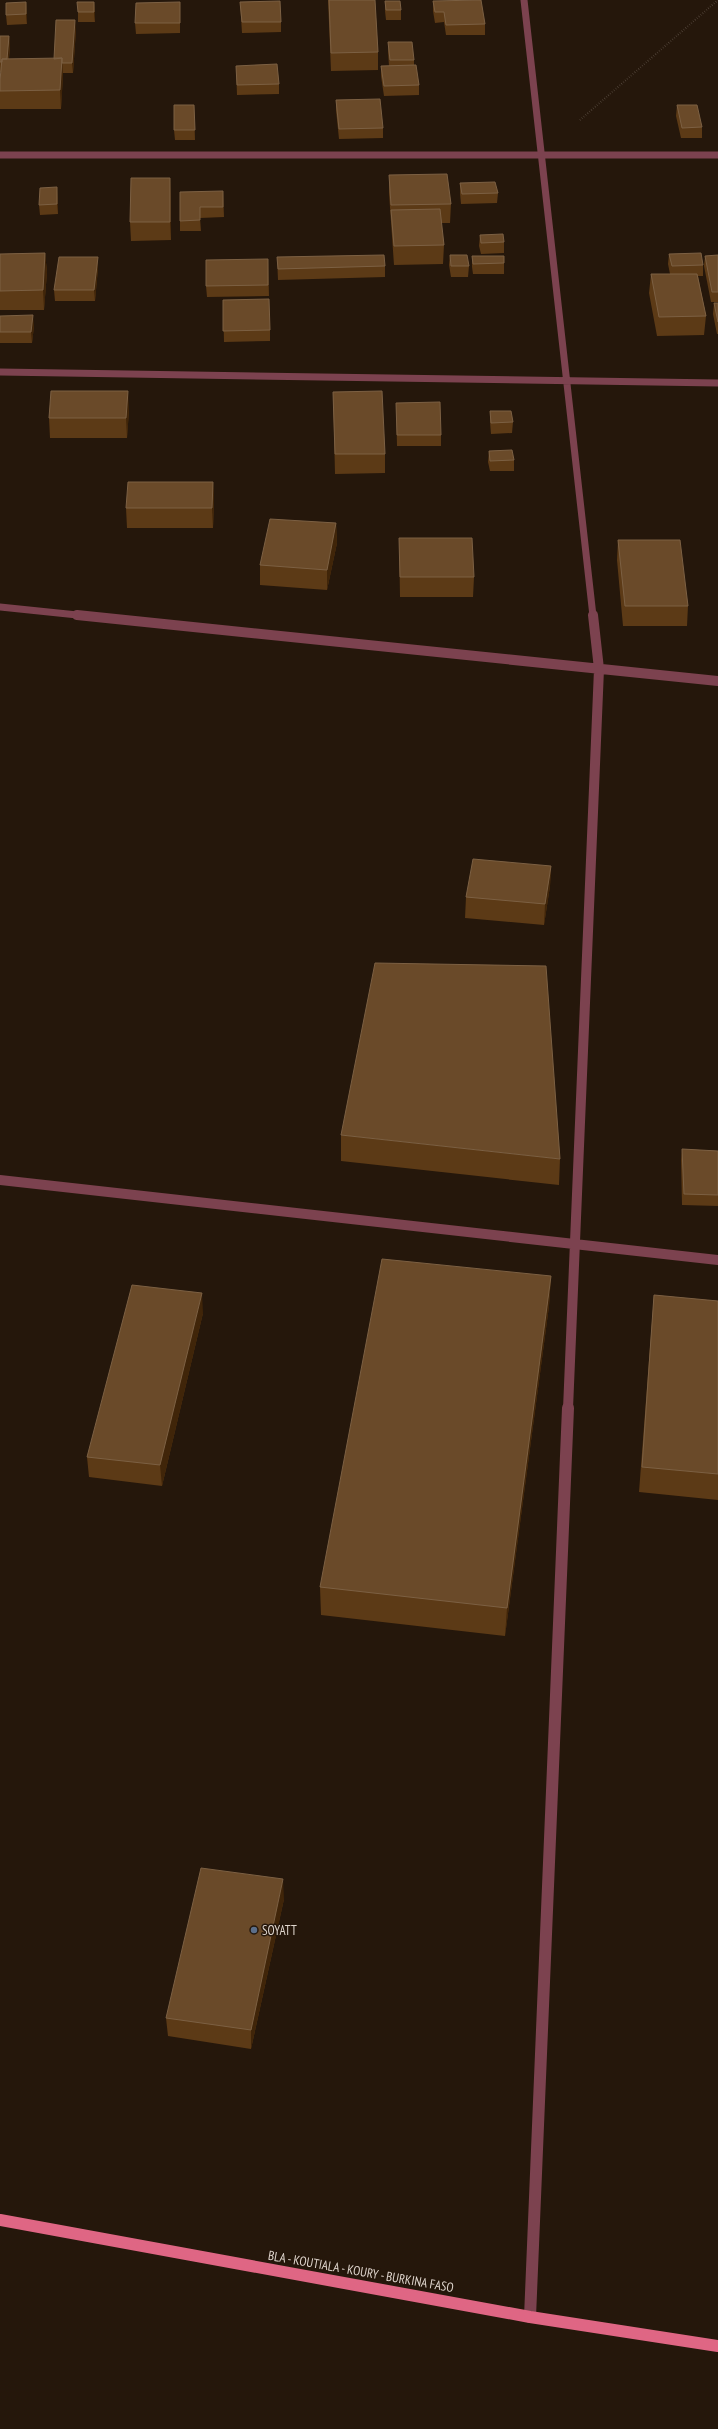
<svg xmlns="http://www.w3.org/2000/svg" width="718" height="2429" viewBox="0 0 718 2429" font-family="'PT Sans Narrow',sans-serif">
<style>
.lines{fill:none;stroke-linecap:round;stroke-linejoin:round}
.path{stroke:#5e5146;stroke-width:2;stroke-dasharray:0.5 2;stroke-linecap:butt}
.minor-far2{stroke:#7c424f;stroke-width:7}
.minor-far1{stroke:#7c424f;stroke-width:10}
.minor{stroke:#7c424f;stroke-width:12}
.major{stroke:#df6684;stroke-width:12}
.wall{fill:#5c3a16}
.shaded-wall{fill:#402509}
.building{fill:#6a4a29;stroke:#7c6043}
.service-dot{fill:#5c6f8a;stroke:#25170b;stroke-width:1.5}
.labels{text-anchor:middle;stroke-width:3;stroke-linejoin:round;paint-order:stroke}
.near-poi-label{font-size:13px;fill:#dfd5cd;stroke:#25170b;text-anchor:start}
.near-street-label{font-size:13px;fill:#dfd5cd;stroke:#25170b}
</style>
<rect width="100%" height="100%" fill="#25170b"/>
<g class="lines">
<!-- path -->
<path class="path" d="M580 120 718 0"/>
<!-- minor-far2 -->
<path class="minor-far2" d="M524 0 593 616
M0 155H718
M0 372 718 383
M0 607 87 616"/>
<!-- minor-far1 -->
<path class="minor-far1" d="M77 615 718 681
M0 1180 718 1260
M568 1409 599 669 593 615"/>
<!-- minor -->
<path class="minor" d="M530 2317 568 1408"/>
<!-- major -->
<path class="major" d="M0 2220 530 2317 718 2346"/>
</g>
<!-- wall -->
<path class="wall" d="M328 0H375L378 52V70L331 71Z
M385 1 401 10V20H386L385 11Z
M433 1 485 24V35H446L444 22 435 23 433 11Z
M26 2 27 24 7 25 6 15Z
M94 2 95 22H78V12Z
M180 2V33L136 34 135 23Z
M240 2 281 22V32L242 33Z
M76 30 73 73H63L61 109H0V80L1 72H0V36H9L10 46 9 59H54Z
M388 42 414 60V65L419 85V95L384 96 381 76V66H389L388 52Z
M236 66 279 84V94L237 95Z
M336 100 383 128V138L339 139 336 110Z
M194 105 195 140H175L174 130Z
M677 105 702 127V138H681L676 116Z
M389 175 451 204 450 223H441L444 245 443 264 394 265 389 193Z
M460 183 498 193 497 203 461 204 460 193Z
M223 191 224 217 200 218 201 231H180V221Z
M171 196V240L131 241 130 222Z
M58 198V214L40 215 39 205Z
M480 235 504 242V253L481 254 479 246Z
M45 253 47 272 44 310H0V254Z
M669 254 703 265V276H698L706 316 704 335 657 336 649 293 651 274H670L668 264Z
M450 255 469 266 468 277H451L449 265Z
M718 255V302H711L704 266 705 256Z
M472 256 504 263V274H473L472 267Z
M277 257 385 266V277L278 280Z
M268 259 269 296 207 297 206 286Z
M98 268 95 301H55L54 290Z
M223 300 270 330V341L224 342Z
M714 303H718V334H717L713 314Z
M0 316 34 326 32 343H0Z
M333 392 385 454V473L335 474Z
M396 403 441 435V446H397Z
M129 410 127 438H50L49 418Z
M490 411 513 422 512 433 491 434 490 422Z
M489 451 514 460V471H490L488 462Z
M213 482 214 502 213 528H127L126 508Z
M336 523 337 543 327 590 260 585V565Z
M399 538 474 577 473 597H400Z
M618 540 688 606 687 626H623L617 560Z
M551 866 550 886 544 925 465 918 466 897Z
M341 1135 560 1159 559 1185 341 1161Z
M682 1149 718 1151V1206L682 1205 681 1160Z
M551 1276 549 1306 505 1636 321 1615 320 1587Z
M654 1295 718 1301V1500L639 1492 652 1321Z
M203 1313 162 1486 89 1477 87 1457Z
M284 1899 251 2049 168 2036 166 2018Z"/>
<!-- shaded-wall -->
<path class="shaded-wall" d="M26 2 27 13V24L26 14Z
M94 2 95 12V22L94 12Z
M75 20 76 30 73 73 72 63Z
M9 36 10 46 7 72V62Z
M62 58 63 77 61 109 60 90Z
M170 178 171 196V240L170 222Z
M57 187 58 198V214L57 204Z
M45 253 47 272 44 310 43 290Z
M98 257V268L95 301 94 290Z
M33 315 34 326 32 343 31 332Z
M128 391 129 410 127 438 126 418Z
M213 482 214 502 213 528 212 508Z
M336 523 337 543 327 590V570Z
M551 866 550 886 544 925 545 904Z
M551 1276 549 1306 505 1636 507 1608Z
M202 1293 203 1313 162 1486 160 1465Z
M283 1879 284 1899 251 2049V2030Z"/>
<!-- building -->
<path class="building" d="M329 0H375L378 52 331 53Z
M479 0H481L485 24 446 25 444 12H435L433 1Z
M280 1 281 22H242L240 2Z
M385 1H400L401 10H386Z
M26 2V14L6 15V3Z
M77 2H94V12H78Z
M180 2V23H135L136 3Z
M56 20H75L72 63H62V58L54 59Z
M0 36H9L7 59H2V62H0Z
M388 42H412L414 60H390Z
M62 58 60 90 0 91V80L2 59Z
M277 64 279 84 237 85 236 66Z
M416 65 419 85 384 86 381 66Z
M380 99 383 128 339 129 336 100Z
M174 105H194L195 130H174Z
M677 105H697L702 127 682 128Z
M447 174 451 204 391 205 389 175Z
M131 178H170V222H130Z
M495 182 498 193 462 194 460 183Z
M57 187V204L39 205 40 188Z
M223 191V207H200V220L180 221V192Z
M440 209 444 245 394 246 391 210Z
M503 234 504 242 481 243 480 235Z
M45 253 43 290 0 291V254Z
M701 253 703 265 672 266 669 254Z
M384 255 385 266 278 269 277 257Z
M450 255H467L469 266H451Z
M718 255V292H712L705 256Z
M472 256H504V263L473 264Z
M59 257H98L94 290H54Z
M268 259V285L206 286V260Z
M651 274H697L706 316 659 317Z
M269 299 270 330 223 331V300Z
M714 303H718V322Z
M33 315 31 332H0V316Z
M51 391H128L126 418H49Z
M382 391 385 454H335L333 392Z
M440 402 441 435H397L396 403Z
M490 411H511L513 422 491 423Z
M512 450 514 460 490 461 489 451Z
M128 482H213L212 508H126Z
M270 519 336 523 327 570 260 565Z
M399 538H472L474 577H400Z
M618 540H680L688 606H625Z
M473 859 551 866 545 904 466 897Z
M375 963 546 966 560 1159 341 1135Z
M682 1149 718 1151V1195L684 1194Z
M382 1259 551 1276 507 1608 320 1587Z
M132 1285 202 1293 160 1465 87 1457Z
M654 1295 718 1301V1474L642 1467Z
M201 1868 283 1879 251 2030 166 2018Z"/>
<!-- markers -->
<circle class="service-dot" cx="254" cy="1930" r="4"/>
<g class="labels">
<!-- near-poi labels -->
<g class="near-poi-label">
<text x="262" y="1935">SOYATT</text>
</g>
<!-- near-street labels -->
<g class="near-street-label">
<text transform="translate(361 2271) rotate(10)" y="5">BLA - KOUTIALA - KOURY - BURKINA FASO</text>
</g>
</g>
</svg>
